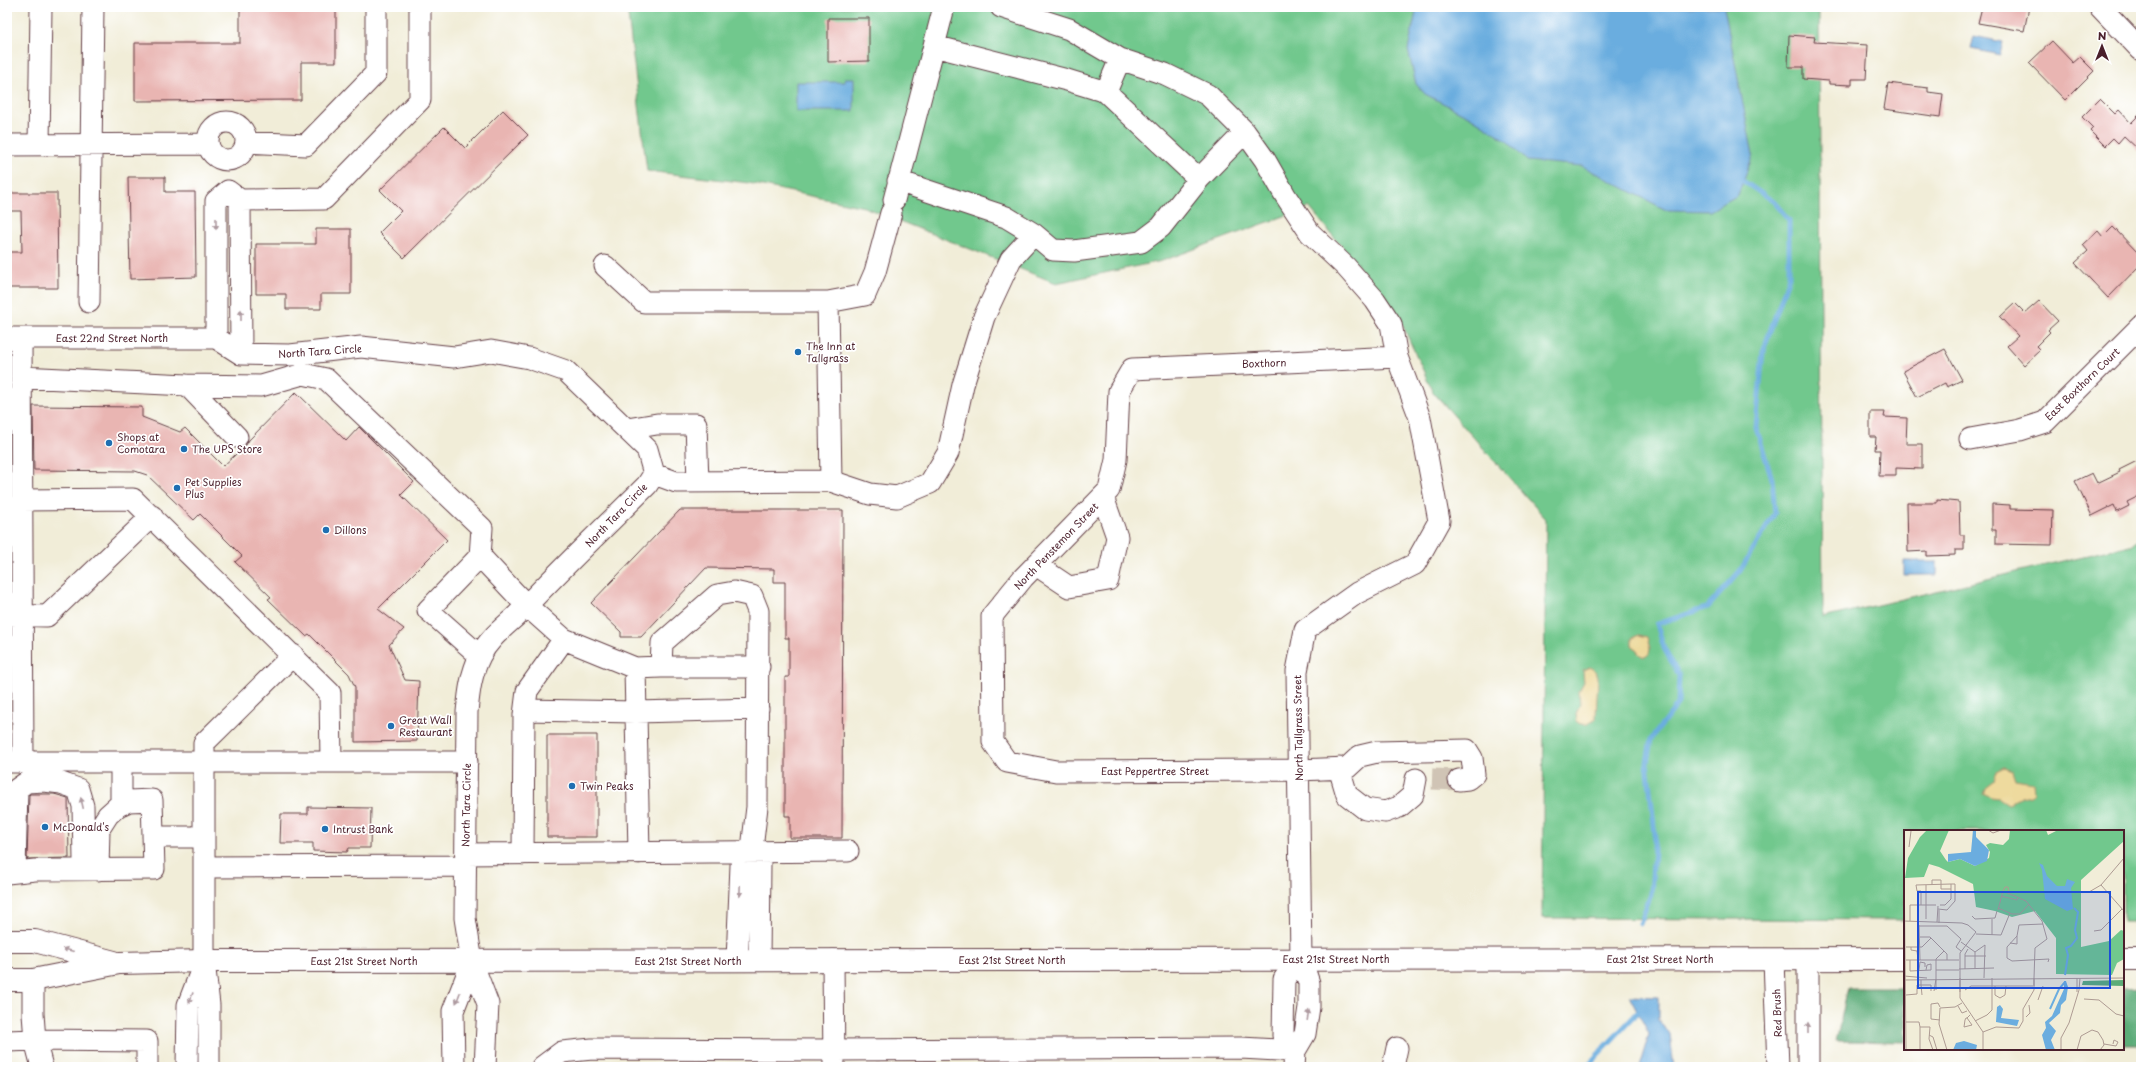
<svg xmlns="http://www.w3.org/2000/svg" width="2148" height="1074" viewBox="0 0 2148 1074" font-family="'Playpen Sans',sans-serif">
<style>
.green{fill:#71c88d;stroke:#5e745c}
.forest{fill:#5cac78;stroke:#536652}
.sand{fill:#eeda9e;stroke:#9c7c64}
.water{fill:#6baddf;stroke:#5a6685}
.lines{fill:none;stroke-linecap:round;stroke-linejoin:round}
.stream{stroke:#6baddf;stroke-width:5}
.building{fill:#e9b5b2}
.minor-tunnel{stroke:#d0c4b5;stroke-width:21;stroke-dasharray:21 10;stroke-linecap:butt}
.minor-casing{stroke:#633e45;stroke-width:23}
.major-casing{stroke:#633e45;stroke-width:24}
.minor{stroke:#fff;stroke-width:21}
.major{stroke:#fff;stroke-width:22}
.oneway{fill:#ae9aa0}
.poi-dot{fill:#1f6fb2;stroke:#fff;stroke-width:1.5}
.labels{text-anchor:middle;stroke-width:3.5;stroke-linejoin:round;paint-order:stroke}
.street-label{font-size:10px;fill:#4a1f2b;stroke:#fff}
.poi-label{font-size:10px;fill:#4a1f2b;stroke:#fff;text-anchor:start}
.inset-river{fill:none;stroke:#6baddf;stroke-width:2}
.inset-road{fill:none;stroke:#ae9b93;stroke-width:1}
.view{fill:#1d4ed8;fill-opacity:0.15;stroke:#1d4ed8;stroke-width:2}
.inset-edge{fill:none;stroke:#4a1f2b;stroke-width:2}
</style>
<rect width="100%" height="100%" fill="#fff"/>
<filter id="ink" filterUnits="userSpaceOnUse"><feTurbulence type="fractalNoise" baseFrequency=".025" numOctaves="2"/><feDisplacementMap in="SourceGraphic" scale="8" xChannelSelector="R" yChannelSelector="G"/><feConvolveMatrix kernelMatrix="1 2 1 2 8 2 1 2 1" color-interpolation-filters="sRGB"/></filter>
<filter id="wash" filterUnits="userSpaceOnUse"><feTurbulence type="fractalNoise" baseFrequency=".012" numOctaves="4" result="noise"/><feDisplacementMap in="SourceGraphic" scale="16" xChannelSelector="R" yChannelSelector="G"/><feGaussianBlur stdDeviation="0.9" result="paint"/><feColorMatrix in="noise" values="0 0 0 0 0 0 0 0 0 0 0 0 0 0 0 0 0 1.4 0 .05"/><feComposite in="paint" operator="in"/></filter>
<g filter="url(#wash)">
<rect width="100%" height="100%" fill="#f1edd8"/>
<!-- green -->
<path class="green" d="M627 7H1819L1823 618 2134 544 2141 538V921H2123V831H1905V920L1542 918 1546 519 1433 392 1397 313 1309 207 1162 261 1056 283 864 207 749 183 647 171Z"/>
<!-- forest -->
<path class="forest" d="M2141 987V1045H2123V988Z
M1848 988H1905V1042L1836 1041Z"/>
<!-- sand -->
<path class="sand" d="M1639 635 1647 637 1650 649 1649 654 1645 657 1640 655 1632 645V638Z
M1590 667 1596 671 1598 677 1596 715V719C1589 724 1584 727 1577 721L1576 714 1580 704 1579 691 1584 682 1583 670Z
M2004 767 2012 770 2015 779 2033 782 2034 792C2030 797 2025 795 2019 798 2015 799 2013 803 2008 804L1999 798 1991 797 1983 793 1985 787 1994 780 1996 771Z"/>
<!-- water -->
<path class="water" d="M1417 7H1724L1753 155 1738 195 1710 211 1666 210 1582 166 1527 161 1506 140 1470 117 1425 94 1416 84 1408 50Z
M1974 36 2003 42 2000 55 1971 49Z
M845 78H854V111H796V82H845Z
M1904 561H1937V575H1904Z
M1629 996 1659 997V1019L1670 1035 1674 1067H1639L1649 1034Z"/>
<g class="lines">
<!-- stream -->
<path class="stream" d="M1640 924 1651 894 1655 834 1647 763 1651 739 1678 704 1679 675 1664 648 1657 624 1708 607 1740 571 1775 513 1772 479 1756 427 1763 351 1789 277V220L1774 202 1743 181
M1586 1067 1642 1008"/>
</g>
<g id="blocks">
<!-- building -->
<path class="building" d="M240 7H336V62H301V100L135 101V43H240Z
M1982 7H2029L2024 31 1978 23Z
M828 18H869V61L828 62Z
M1789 35 1815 37 1814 42 1868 45 1866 79H1852V85L1829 84V81L1803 79V67H1788Z
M2052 41 2073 63 2080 57 2094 71 2065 100 2029 63Z
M1888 83 1928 88V92L1943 94 1940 117 1884 109Z
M2100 99 2115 114 2119 110 2131 123 2141 113V152L2124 136 2118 143 2113 138 2105 146 2090 131 2093 128 2082 117Z
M503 110 528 135 404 258 379 233 401 211 380 190 444 127 465 148Z
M128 177H165V192H195L196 277 130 279Z
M7 193H57L58 288H7V252H22L21 211H7Z
M2113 227 2141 256V264L2108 298 2075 263 2088 251 2083 245 2098 231 2103 237Z
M316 229H351V294H321V309H286V294H256V244H316Z
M2039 301 2058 321 2048 330 2050 332 2036 346 2040 350 2024 365 2007 346 2018 336 2000 317 2015 303 2025 313Z
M1945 349 1962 380 1947 387 1945 383 1917 397 1903 371Z
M296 392 346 441 359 427 414 482 401 495 447 540 378 609 404 629 389 645 405 680 419 681 417 741 355 742V687L349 674 309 634 306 636 268 599 271 597 235 562 242 556 200 514 194 520 147 475 135 471 34 470 33 406 142 407V417L180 432 185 428 223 466 246 445 249 440Z
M1870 412H1885L1884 417 1907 418 1906 444H1922V469L1896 468V476H1879L1880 450H1875L1876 437H1870Z
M2141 459V495L2127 502 2129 506 2117 512 2114 505 2092 516 2075 481 2092 473 2097 483 2120 472 2119 470Z
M1937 500 1959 502 1960 535H1964V550H1955V555L1927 556V551L1908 552 1907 503H1937Z
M1992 504 2010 505V509L2053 510 2052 545 1996 544V530H1992Z
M680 510H843L842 838H790V816H785V677H789V638H785V582H774V569L706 568 641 637H621V632L591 603Z
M547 735H597V837H547Z
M30 794H54L68 798 69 858 27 859 29 795Z
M308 807 371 808 370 848H349L347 852 313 851V843H280L281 814H308Z"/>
</g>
</g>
<g filter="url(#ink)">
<use href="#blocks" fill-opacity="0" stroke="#633e45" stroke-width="1"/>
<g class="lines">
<!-- minor-tunnel -->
<path class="minor-tunnel" d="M1432 779 1459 780"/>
<!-- minor casing -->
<g class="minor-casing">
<path id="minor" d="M1001 7 1069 29 1120 59 1165 74 1208 95 1245 132 1265 160 1285 195 1310 233 1346 267 1375 300 1391 324 1397 357 1420 418 1439 521 1415 564 1357 593 1305 630 1297 671 1301 959
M2100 7 2141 50
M934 46 1067 80 1106 92 1120 59
M1106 92 1199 179
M208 141a19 19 0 1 1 38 0a19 19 0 1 1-38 0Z
M246 142 306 145 376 73V7
M7 145 208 144
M39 145 41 7
M898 181 1006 217 1034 234 1053 250 1074 251 1141 242 1161 227 1199 179 1245 132
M228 191 240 200 324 199 420 100V7
M240 200 241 354
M894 200 944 7
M605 266 644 302H828L865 295 875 272 891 213
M89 302 93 7
M828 302 831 481
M7 338H216
M216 338 241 354 290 355 361 347 454 357 491 351 529 358 566 371 647 449 654 474 647 485C607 525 566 564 527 605 511 623 491 634 480 656 471 674 469 692 467 712L465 918 472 962 488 1004 485 1067
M216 338V201L228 191
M21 339 23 763
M1397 357 1132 369 1119 391 1116 460 1109 490 1023 578 992 616 993 742 1007 762 1056 771 1299 770 1347 768 1360 756 1377 752 1467 750 1472 758 1474 774 1468 779 1459 780
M21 377 187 385 261 386 303 374 326 379 482 528 480 556 428 610 480 656
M187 385 237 437
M627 429 657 424H696L698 482
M1970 439 2020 430 2045 422 2141 326
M654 474 676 482 831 481 870 494 897 497 930 483 948 453 963 385 984 317 1011 259 1034 234
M22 500 133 499 330 693 331 762
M480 556 527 606 564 639 635 668 661 667 662 643 717 595 734 592 752 596 758 611 757 807 751 857 741 865 737 960
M1036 565 1069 587 1108 580 1117 537 1103 497
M7 615 47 616 152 516
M661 667H759
M635 668 639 853
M525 710 636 712 758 709
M7 762H467
M121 763V804
M1339 768 1347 795 1365 809 1385 812 1399 807 1413 795 1416 779
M153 837H204
M466 854 848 851
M523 854 524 715 527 691 564 639
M751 857 760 864 759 960
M204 867 465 866
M15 872 17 789 27 782 44 781 61 783 78 789 83 806 84 861
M7 873 35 870 154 869 152 800 129 801 118 806 108 815 99 829 98 870
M833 960 834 1067
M1774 960 1778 1067
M7 1041 35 1040 33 1014V980
M42 1067 35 1040 147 1041V1067
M187 1067 188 1005 203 966
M209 1067V1005L204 961V743L293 655
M454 1067 453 1011 472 962
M542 1067 562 1052 592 1049 834 1050 1241 1048 1295 1051
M1294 1067 1295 1051 1305 1034 1309 1007V983L1301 959 1284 979 1283 1036 1295 1051
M1393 1067 1397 1048
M1808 1067V960"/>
</g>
<!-- major casing -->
<g class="major-casing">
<path id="major" d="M7 941H35L114 962
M2123 959H2141
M7 980H33L119 963 204 961 1905 959"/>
</g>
<!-- minor -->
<use href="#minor" class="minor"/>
<!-- major -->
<use href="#major" class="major"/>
</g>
<!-- one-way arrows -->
<defs><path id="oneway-solid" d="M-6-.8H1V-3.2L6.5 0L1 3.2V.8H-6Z"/></defs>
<g class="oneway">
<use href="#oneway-solid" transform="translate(216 224) rotate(90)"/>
<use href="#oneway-solid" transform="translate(241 315) rotate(-90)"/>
<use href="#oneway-solid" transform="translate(82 803) rotate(-103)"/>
<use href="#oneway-solid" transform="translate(740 891) rotate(92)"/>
<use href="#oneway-solid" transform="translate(68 950) rotate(-165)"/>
<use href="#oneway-solid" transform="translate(191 998) rotate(110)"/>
<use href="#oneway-solid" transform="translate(458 998) rotate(111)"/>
<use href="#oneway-solid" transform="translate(1308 1015) rotate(-82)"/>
<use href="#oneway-solid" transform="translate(1808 1028) rotate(-90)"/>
</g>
</g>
<!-- markers -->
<g class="poi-dot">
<circle cx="798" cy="352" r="4"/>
<circle cx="109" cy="443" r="4"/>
<circle cx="184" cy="449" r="4"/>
<circle cx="177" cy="488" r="4"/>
<circle cx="326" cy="530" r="4"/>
<circle cx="391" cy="726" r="4"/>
<circle cx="572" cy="786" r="4"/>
<circle cx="45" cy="827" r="4"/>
<circle cx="325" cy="829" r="4"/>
</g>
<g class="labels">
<!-- street labels -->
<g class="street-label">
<text x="112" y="342">East 22nd Street North</text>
<text transform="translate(320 351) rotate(-4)" y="4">North Tara Circle</text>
<text transform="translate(1264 363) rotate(-2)" y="4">Boxthorn</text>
<text transform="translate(2082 384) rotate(-44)" y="4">East Boxthorn Court</text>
<text transform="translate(616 515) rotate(-46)" y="4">North Tara Circle</text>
<text transform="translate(1056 546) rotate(-46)" y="4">North Penstemon Street</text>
<text transform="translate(1298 728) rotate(-91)" y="4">North Tallgrass Street</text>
<text x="1155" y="775">East Peppertree Street</text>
<text transform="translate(466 805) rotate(-89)" y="4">North Tara Circle</text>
<text x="1336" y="963">East 21st Street North</text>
<text x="1660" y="963">East 21st Street North</text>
<text x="1012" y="964">East 21st Street North</text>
<text x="364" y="965">East 21st Street North</text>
<text x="688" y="965">East 21st Street North</text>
<text transform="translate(1777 1013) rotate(-92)" y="4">Red Brush</text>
</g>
<!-- poi labels -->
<g class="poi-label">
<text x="806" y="350">The Inn at<tspan x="806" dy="12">Tallgrass</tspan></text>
<text x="117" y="441">Shops at<tspan x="117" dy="12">Comotara</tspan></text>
<text x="192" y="453">The UPS Store</text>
<text x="185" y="486">Pet Supplies<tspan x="185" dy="12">Plus</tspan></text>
<text x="334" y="534">Dillons</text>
<text x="399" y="724">Great Wall<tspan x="399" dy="12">Restaurant</tspan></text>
<text x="580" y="790">Twin Peaks</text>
<text x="53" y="831">McDonald's</text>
<text x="333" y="833">Intrust Bank</text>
</g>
</g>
<!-- overview -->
<g transform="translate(1904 830)">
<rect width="220" height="220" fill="#f1edd8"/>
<path d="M23 0H45L36 21 42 30 44 32 56 29 71 36 85 28 86 22 82 15 86 13 99 15 105 9 106 0H142L144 5 154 0H220V11L177 50V117L205 111 217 100 220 101V129L213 133 208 145 152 144V108L131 81 108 87 91 81 72 77 69 54 35 37 25 34 20 47 1 48 4 28 16 7Z" fill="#71c88d"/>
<path d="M220 150V156L178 155 179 151Z" fill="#5cac78"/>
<path d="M69 0H72V7L85 20 83 31 71 36 56 29 44 32V24L67 22ZM135 33 139 35 143 46 153 56H161L163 49 171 52 167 58 169 79 163 81 141 69 138 40ZM160 151H162L164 157 162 170 157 175 156 183 145 193 152 201 147 210 151 220H142L138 205 142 198 141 192 148 186 160 159ZM96 175 99 179 97 188 115 190 113 196 92 192 93 177ZM60 211 73 215 72 220H49L52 213Z" fill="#6baddf"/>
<path class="inset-river" d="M161 145 164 125 162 118 167 116 173 108 171 100 174 82 170 78M146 179 155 159 161 152"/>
<path class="inset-road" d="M84 0 89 3 97 0M5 17 7 1M0 24 2 220M28 55V50H37V59H47M197 55 220 28M197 55 220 81M99 61 101 57H104L105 63M185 62 197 55M97 66 113 70 114 67M17 75V61H13L12 55 47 54V69L41 75H36M94 78 108 84H116L125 74M34 79 43 80 51 71V54H47M35 80V93M94 80 99 61 122 71 138 91 143 109 131 118 130 148M68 86 71 89 91 88 93 81M22 89V55M88 89V105M0 91 58 93 64 95 72 102 56 123V162M6 91V75H32M33 92 34 76M139 94 115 95 113 106 103 117V128L108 131 145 129 144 132M15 95 16 130M15 96H43L57 109 52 117 57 121M190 101 197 100 218 79M72 104 97 105 106 83M16 107H26L43 124V130M57 112 71 122 81 115 80 148M106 113 113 114V106M2 117H18L27 108M7 117V120L13 121 14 130M71 122V138M61 126H82M2 130H55M6 130V141L27 140V134L23 135 22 140M55 139 90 138M61 139V124L64 119M15 140 16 132 21 133V137M32 140H55M0 146 23 148M56 148V168L79 202V220M173 148V162M0 150 220 148M91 156V165L96 168 101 165 102 156M32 160V129L40 121M61 160 67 156H129M30 161 32 149M2 165 13 164V155H17V150M18 165 17 155H27V161M180 169 195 170 212 184 220 186M134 170 139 156M54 176 58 183 63 181M122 187 126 183 125 175M63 188 68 195 60 197 61 190 62 188H63L66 185M36 190 27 189V174L34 173 36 177M71 191 83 185 88 180V148M2 192H15L16 197H26L25 209 29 220M16 197V220M79 202 92 197 115 198 119 191V179L130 160V148V156M25 205 29 207 33 220M200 214 212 216 214 212 210 210 209 214M43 220 35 194 36 178 51 177 58 173M157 220V208L165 193 175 160 176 148M173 220 177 206 188 200 194 202 199 210 200 215 196 220"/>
<path class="view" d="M14 62H206V158H14Z"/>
<rect width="220" height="220" class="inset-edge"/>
</g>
<!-- margin -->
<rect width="2148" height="1074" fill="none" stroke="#fff" stroke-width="24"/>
<!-- north arrow -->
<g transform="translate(2102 46)" stroke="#ffffff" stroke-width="3" paint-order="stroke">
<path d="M0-3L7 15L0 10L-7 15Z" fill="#4a1f2b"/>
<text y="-6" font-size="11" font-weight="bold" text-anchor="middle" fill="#4a1f2b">N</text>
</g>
</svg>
